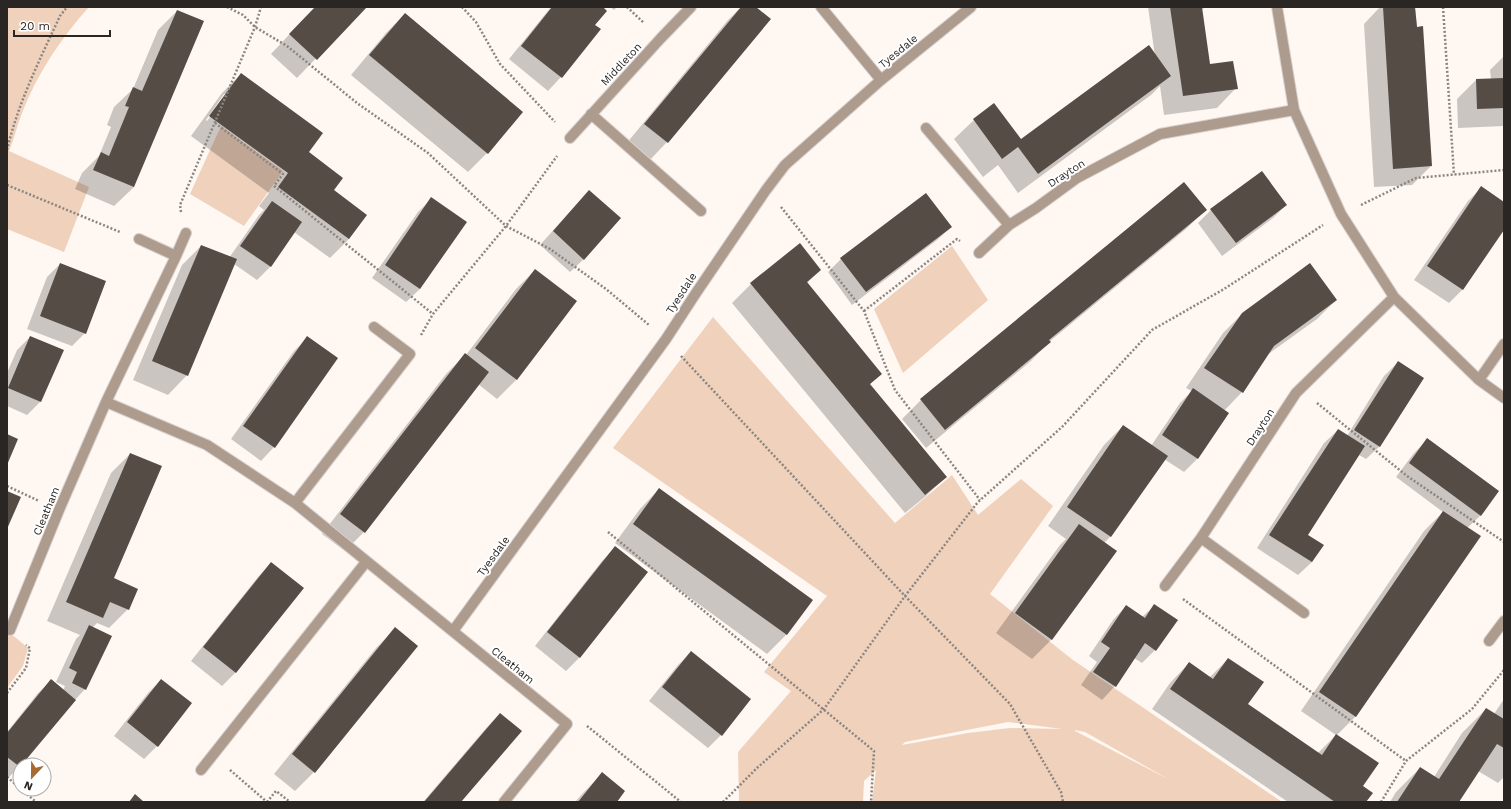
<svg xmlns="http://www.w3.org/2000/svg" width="1511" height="809" viewBox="0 0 1511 809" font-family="'Work Sans',sans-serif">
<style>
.green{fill:#f0d1bb;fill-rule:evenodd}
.shadow{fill:#0003;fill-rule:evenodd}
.building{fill:#564c46}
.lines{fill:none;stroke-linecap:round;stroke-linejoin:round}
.minor-casing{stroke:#d8d1cd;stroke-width:12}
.path{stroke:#8a8581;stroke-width:2.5;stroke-dasharray:2 2;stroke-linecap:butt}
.minor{stroke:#ad9b8d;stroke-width:10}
.labels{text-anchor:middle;stroke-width:4;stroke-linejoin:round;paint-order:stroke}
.street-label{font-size:11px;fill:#2a2623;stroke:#fff}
</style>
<rect width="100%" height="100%" fill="#fef7f2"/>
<!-- green -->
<path class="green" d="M7 7H89C61 38 37 74 22 113 17 126 14 139 9 151L89 187 64 252 7 229Z
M221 126 283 171 244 226 190 194Z
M952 246 988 300 903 373 874 309Z
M713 317 895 523 952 475 978 515 1021 479 1053 506 990 594 1073 660 1282 802H872L876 770 864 781 863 802H739L738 752 791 691 764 672 827 596 613 448ZM1008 722 1062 729 1010 728 968 733 902 745 905 742ZM1075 730 1085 732 1170 780 1075 731Z
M9 632 28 648 23 666 7 688V633Z"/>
<!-- shadow -->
<path class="shadow" d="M315 7H365L297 78 271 54Z
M551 7H601L594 25 600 29 561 77 548 91 509 59Z
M610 7H617L614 10Z
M741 7H754L769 19 667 142 648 162 626 144 728 20Z
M1148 7H1206L1201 10 1209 65 1236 88 1217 108 1164 115 1160 86 1151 95 1018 193 998 165 983 177 954 139 974 120 994 105 1021 141 1155 56Z
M1380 7H1415L1431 166 1412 185 1374 187 1364 24Z
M177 11 134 187 114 206 75 189 82 173 99 156 111 127 107 125 114 107 133 89 158 30Z
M405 14 522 112 487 153 468 172 351 75 386 33Z
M1504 56V126L1458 128 1457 99 1476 80 1491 79 1490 70Z
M241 74 307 152 332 191 366 215 349 239 330 258 294 232 270 267 257 280 234 264 187 375 168 395 133 380 182 265 201 246 229 258 259 215 264 210 259 206 269 193 191 136 222 93ZM224 94H227L207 121 206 120Z
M1262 172 1286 205 1273 218 1222 256 1198 223 1211 210Z
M1481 188 1504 203V228L1462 290 1449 303 1414 280 1468 201Z
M431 199 466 222 420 289 406 302 372 278 418 212Z
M576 205 584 259 570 272 540 245Z
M1205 210 1186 229 1049 342 1031 361 926 448 902 419 921 400Z
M951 227 937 240 852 305 828 272 841 259Z
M60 264 85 333 72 346 27 329 47 277Z
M535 270 576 301 516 380 497 399 478 384 364 532 345 551 322 534 446 374 465 355H466L516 289Z
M820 270 807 283 881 374 869 385 945 477 926 496 905 513 732 303 751 284Z
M1336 300 1317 319 1267 355 1242 392 1224 411 1228 414 1197 459 1184 472 1164 459 1110 537 1104 543 1051 640 1032 659 996 633 1060 545 1066 539 1048 526 1104 445 1123 426 1151 446 1180 403 1192 391 1186 388 1223 333 1243 313Z
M30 337 41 401 27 415 7 406V373L17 350Z
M307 338 337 358 274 447 261 461 231 439 294 351Z
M1398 362 1380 446 1366 459 1359 455 1307 535 1322 545 1312 562 1298 575 1257 548 1324 443 1338 430 1347 436 1384 376Z
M1428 439 1498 491 1480 516 1467 528 1356 716 1337 735 1365 802H1288L1152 709 1170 683 1189 663 1210 677 1228 659 1247 705 1318 753 1336 735 1301 711 1424 531 1443 512 1396 477 1414 453Z
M130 454 112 579 128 609 109 628 97 623 92 628 85 689 75 700 20 766 7 779V732L38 693 52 680 63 690 65 686 56 682 76 639 80 635 47 621 111 473Z
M659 489 811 600 786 635 767 654 615 543 640 509Z
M615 548 646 572 579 658 566 671 535 646 602 561Z
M271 563 302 588 235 673 222 686 191 661 258 577Z
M1155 605V650L1142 663 1134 658 1115 686 1102 700 1081 685 1097 662 1089 656 1113 620 1126 606 1142 617Z
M395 629 314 772 295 791 274 774 376 648Z
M691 652 721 735 708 748 649 701 678 665Z
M161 680 157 746 144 759 114 736 148 693Z
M1504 699V777L1498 783 1478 771 1458 802H1390L1396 792 1420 768 1434 777 1462 733 1486 709 1494 714Z
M500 714 460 802H423L487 727Z
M602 774 616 802H575L583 793Z"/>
<!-- building -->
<path class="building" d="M315 7H367L317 60 289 34Z
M552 7H603L607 11 595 25 601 29 562 78 521 46Z
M741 7H756L771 19 668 143 644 124Z
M1170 7H1202L1210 64 1233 61 1238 89 1183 96Z
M1383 7H1415L1417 27 1423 26 1432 166 1393 169Z
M177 10 204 21 134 187 93 170 101 152 109 156 129 107 125 106 133 87 142 91Z
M405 13 523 112 488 154 369 55Z
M1149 45 1171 76 1038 174 1018 147 1002 159 973 119 994 103 1021 139Z
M241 73 323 133 309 152 343 178 334 190 367 215 349 239 278 187 288 173 209 116Z
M1504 78V108L1477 109 1476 79Z
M1262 171 1287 205 1236 243 1210 209Z
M1184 182 1207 210 1049 340 1051 342 945 430 920 399Z
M1481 186 1504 202V230L1463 290 1427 266Z
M589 190 621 218 584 260 553 231Z
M926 193 952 227 866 292 840 258Z
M431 197 467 222 420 289 385 265Z
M272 201 302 222 271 267 240 246Z
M800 243 821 270 807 282 882 374 870 384 947 477 925 495 750 283Z
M201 245 237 259 188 376 152 361Z
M60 263 106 281 86 334 40 316Z
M1310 263 1337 300 1274 346 1243 393 1204 368 1242 313Z
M535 269 577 301 517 380 475 348Z
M30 336 64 350 41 402 8 388Z
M307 336 338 358 275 448 243 426Z
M465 353 489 372 365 533 340 514Z
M1398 361 1424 378 1380 447 1354 430Z
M1193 388 1229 413 1198 459 1162 435Z
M1123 425 1168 456 1111 537 1067 507Z
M1338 429 1365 446 1308 535 1324 545 1312 562 1269 535Z
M7 434 18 439 7 465Z
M1427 438 1499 491 1481 516 1409 463Z
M130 453 162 466 114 578 138 589 129 610 110 602 103 618 66 602Z
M659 488 813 600 787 635 633 524Z
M7 491 21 497 7 529Z
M1443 511 1481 536 1356 717 1319 692Z
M1079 524 1117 551 1052 640 1015 613Z
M615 546 648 572 580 658 547 632Z
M271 562 304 588 236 673 203 647Z
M1154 604 1178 620 1156 651 1145 643 1116 687 1093 672 1110 648 1101 642 1126 605 1145 618Z
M89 625 112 636 86 690 72 683 77 672 69 668Z
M395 627 418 646 315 773 292 754Z
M691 651 751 699 722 736 662 687Z
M1228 658 1264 682 1248 704 1322 755 1336 734 1379 763 1363 786 1373 793 1366 802H1335L1170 689 1189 662 1213 679Z
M51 679 76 700 20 767 7 757V733Z
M161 679 192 703 158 747 127 722Z
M1486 708 1504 719V748L1497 744 1459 802H1397L1420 767 1439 779Z
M500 713 522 731 461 802H424Z
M602 772 625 791 617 802H578Z
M135 794 144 802H129Z"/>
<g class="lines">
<!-- minor casing -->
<g class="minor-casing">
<path id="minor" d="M821 7 881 80
M1277 7 1294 110 1341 214 1394 297 1479 380 1504 398
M591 114 701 211
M926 128 1009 225
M570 138 661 38 691 7
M139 239 176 256
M979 253 1009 225 1036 208 1077 178 1160 134 1294 110
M1479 380 1504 344
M106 402 207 445 295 503 567 724 504 802
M295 503 410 354 374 327
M1201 538 1304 613
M1165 586 1201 538 1296 393 1394 297
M10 630 59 510 106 402 176 256 186 233
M453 631 666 339 696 293 766 190 785 165 881 80 971 7
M1489 641 1504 621
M201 770 366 562"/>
</g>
<!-- path -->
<path class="path" d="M227 7 243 15 255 27 287 46 357 103 428 153 506 226 550 249 606 289 649 325
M462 7 476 22 500 64 555 122
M627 7 644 23
M1443 7 1454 175
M215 123 283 174 274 186 433 314
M7 150C18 103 40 59 60 16L67 7
M7 185 120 232
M1361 205 1416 178 1504 170
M781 207 864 311 895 390 980 500
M181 212 180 205 255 27 261 7
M864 311 957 239 960 241
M421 335 433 314 506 226 557 156
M681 356 905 596 1010 704 1061 792 1063 802
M1317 403 1407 476 1504 542
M7 486 39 501
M608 532 874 751 871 802
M1183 599 1406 761
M7 693 26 668 30 648 26 645
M587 726 681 802
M230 770 267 802
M7 777 20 788
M21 789 36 802
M267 802 276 791 290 802
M723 802 757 768 824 709 905 596 978 502 1062 427 1152 330 1224 289 1323 225
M1381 802 1406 761 1472 709 1504 670"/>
<!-- minor -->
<use href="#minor" class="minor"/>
</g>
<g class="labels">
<!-- street labels -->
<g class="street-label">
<text transform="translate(898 51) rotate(-39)" y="4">Tyesdale</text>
<text transform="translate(621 64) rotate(-47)" y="4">Middleton</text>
<text transform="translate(1066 173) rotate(-33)" y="4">Drayton</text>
<text transform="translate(681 293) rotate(-57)" y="4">Tyesdale</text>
<text transform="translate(1260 427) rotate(-57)" y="4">Drayton</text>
<text transform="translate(46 511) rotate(-67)" y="4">Cleatham</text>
<text transform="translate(493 556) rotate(-54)" y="4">Tyesdale</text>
<text transform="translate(513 665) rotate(39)" y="4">Cleatham</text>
</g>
</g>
<!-- border -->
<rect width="1511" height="809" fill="none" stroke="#2a2623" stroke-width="16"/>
<!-- north arrow -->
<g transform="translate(32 777) rotate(202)"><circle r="19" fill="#ffffff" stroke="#aaa8a7"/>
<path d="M0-3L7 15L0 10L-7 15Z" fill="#a96932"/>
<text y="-6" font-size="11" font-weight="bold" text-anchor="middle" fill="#2a2623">N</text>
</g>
<!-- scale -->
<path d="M14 30v6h96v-6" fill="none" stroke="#2a2623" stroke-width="2"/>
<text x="20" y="30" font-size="12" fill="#2a2623" stroke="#ffffff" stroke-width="3" paint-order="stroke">20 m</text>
</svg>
